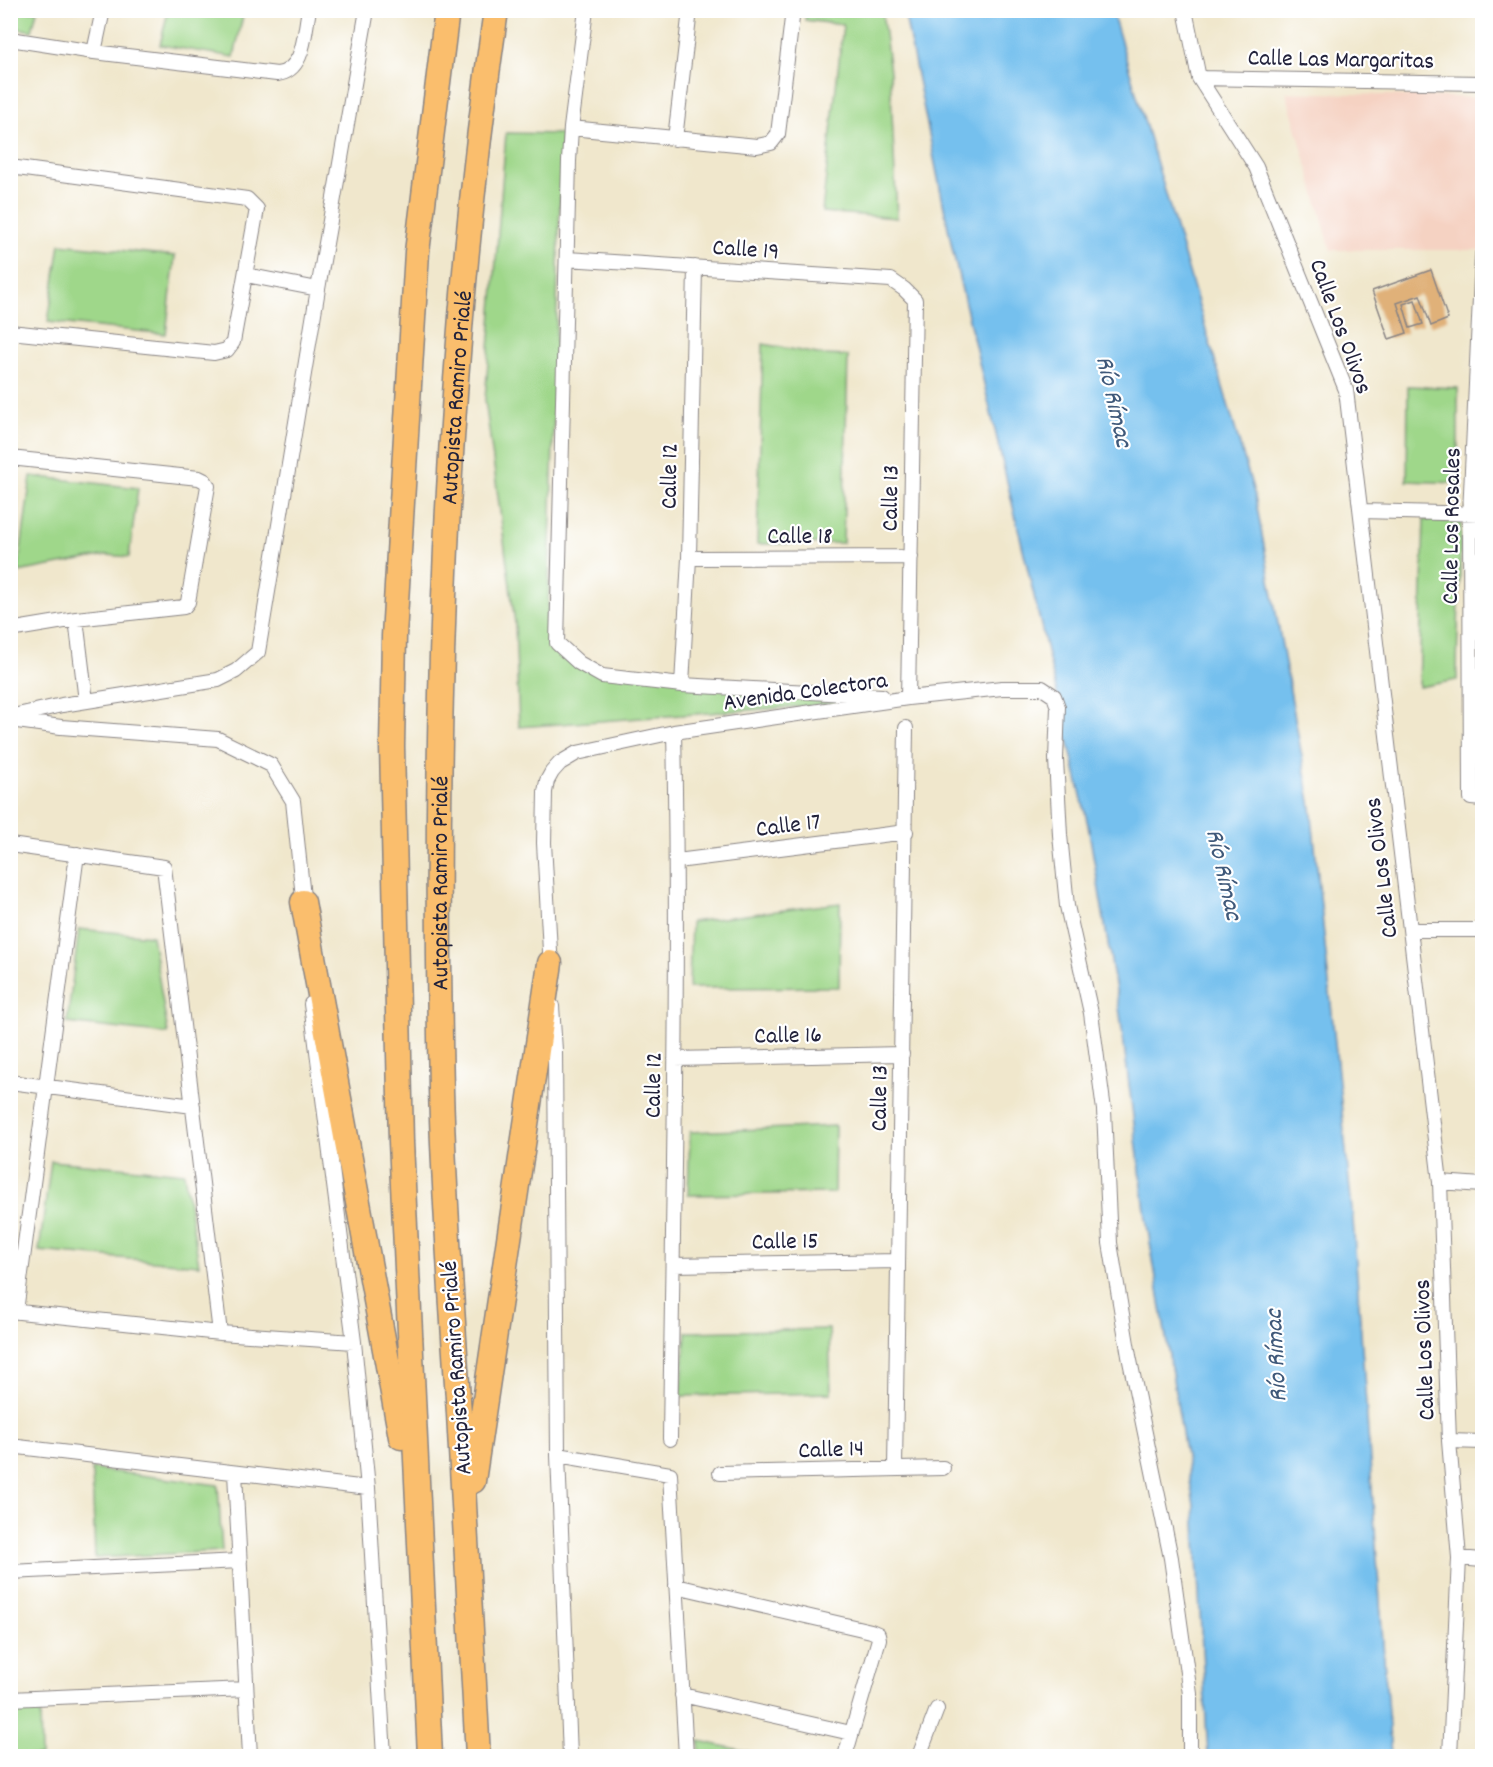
<svg xmlns="http://www.w3.org/2000/svg" width="1493" height="1767" viewBox="0 0 1493 1767" font-family="Dekko,sans-serif">
<style>
.built{fill:#f5d2c2}
.green{fill:#9fd78a;stroke:#607c62;stroke-width:1.5}
.water{fill:#74c0ee;stroke:#4b7194;stroke-width:1.5}
.building{fill:#e0b179}
.lines{fill:none;stroke-linecap:round;stroke-linejoin:round}
.street-casing{stroke:#898484;stroke-width:16}
.highway-casing{stroke:#898484;stroke-width:27}
.street{stroke:#fff;stroke-width:14}
.highway{stroke:#fabe6d;stroke-width:24}
.labels{text-anchor:middle;stroke-width:4.5;stroke-linejoin:round;paint-order:stroke}
.street-label{font-size:24px;fill:#22223b;stroke:#fff}
.water-label{font-size:26px;font-style:italic;fill:#3f597a;stroke:#fff}
</style>
<rect width="100%" height="100%" fill="#fff"/>
<filter id="ink" filterUnits="userSpaceOnUse"><feTurbulence type="fractalNoise" baseFrequency=".0167" numOctaves="2"/><feDisplacementMap in="SourceGraphic" scale="12" xChannelSelector="R" yChannelSelector="G"/><feConvolveMatrix kernelMatrix="1 2 1 2 8 2 1 2 1" color-interpolation-filters="sRGB"/></filter>
<filter id="wash" filterUnits="userSpaceOnUse"><feTurbulence type="fractalNoise" baseFrequency=".008" numOctaves="4" result="noise"/><feDisplacementMap in="SourceGraphic" scale="24" xChannelSelector="R" yChannelSelector="G"/><feGaussianBlur stdDeviation="1.35" result="paint"/><feColorMatrix in="noise" values="0 0 0 0 0 0 0 0 0 0 0 0 0 0 0 0 0 1.4 0 .05"/><feComposite in="paint" operator="in"/></filter>
<g filter="url(#wash)">
<rect width="100%" height="100%" fill="#f0e7cc"/>
<!-- built -->
<path class="built" d="M1286 92 1482 98V250H1331Z"/>
<!-- green -->
<path class="green" d="M10 11H37L32 31 11 27Z
M168 11H244L234 57 160 45Z
M806 11H882L890 72 897 218 822 212 843 25 805 20Z
M506 133 562 134 548 614 552 647 575 666 841 698V701L820 705 519 727 515 623 485 400Z
M60 244 175 256 166 334 48 322Z
M763 344 823 355 848 356 843 543 757 544Z
M1408 386 1458 388V483L1407 481Z
M31 476 138 488 129 557 107 555 18 572Z
M1424 520 1461 521C1461 574 1457 627 1457 680L1419 687Z
M840 903 839 987 689 988 691 922Z
M79 929 152 936 168 1034 67 1023Z
M835 1126 834 1193 688 1195 690 1132Z
M51 1161 184 1173 199 1265 39 1251Z
M829 1329 831 1393 681 1396 686 1332Z
M92 1469 218 1485 222 1551 95 1558Z
M40 1709 41 1756H11V1710Z
M699 1741 768 1756H700Z"/>
<!-- water -->
<path class="water" d="M904 11H1112L1255 496 1311 807 1353 1220 1391 1756H1208L1194 1505 1146 1218 1120 1014 1088 825 953 252Z"/>
<g id="blocks">
<!-- building -->
<path class="building" d="M1431 270 1448 319 1431 326 1420 295 1397 303 1407 333 1389 339 1372 291Z
M1415 300 1423 324 1410 328 1403 304Z"/>
</g>
</g>
<g filter="url(#ink)">
<use href="#blocks" fill-opacity="0" stroke="#898484" stroke-width="1.5"/>
<g class="lines">
<!-- street casing -->
<g class="street-casing">
<path id="street" d="M586 10 571 128 569 161 557 643 579 663 602 676 682 685 882 696
M1185 10 1199 78 1256 167 1346 390 1440 1182 1449 1441 1459 1558 1450 1756
M10 39 94 52 277 74C305 71 304 33 309 10
M94 52 103 10
M1199 78 1482 83
M571 128 757 146 771 143 778 134 793 10
M675 139 690 10
M10 167 247 199 257 209 233 342 227 350 214 353 10 332
M1482 255 1470 513 1471 798 1482 799
M567 259 891 280 904 289 915 300 908 698
M246 275 318 289
M10 458 199 478 205 481 208 486 188 602 184 607 76 619 10 630
M1361 511 1482 514
M689 558 911 557
M76 619 86 701
M682 685 689 558 695 267
M13 716 62 705 218 680 236 671 258 652 318 289 367 10
M10 720 61 727 218 739 271 765 293 801 304 907
M10 845 164 867 220 1333
M677 861 906 832
M1410 930H1482
M551 969 544 843 545 792 547 781 552 772 560 763 577 753 674 732 908 698 1002 688H1042L1054 696 1058 707 1056 759 1060 835 1067 906 1091 1013 1104 1110 1110 1243 1129 1356 1171 1558 1190 1694V1756
M311 1004 354 1342 368 1488 384 1756
M552 1006 555 1050 558 1455 570 1756
M675 1059 902 1054
M10 1082 193 1106
M1440 1182 1482 1185
M673 1265 898 1261
M10 1311 220 1333 354 1342
M16 1311 77 854
M670 1439C673 1204 679 968 674 732
M1449 1441 1482 1442
M10 1446 368 1488
M558 1455 670 1474 686 1756
M895 1468 906 728
M235 1473 250 1756
M720 1473 943 1468
M1459 1558 1482 1560
M10 1572 240 1561
M676 1586 871 1631 878 1634 879 1639 845 1756
M682 1695 851 1733
M10 1699 246 1689
M919 1756 937 1709"/>
</g>
<!-- highway casing -->
<g class="highway-casing">
<g id="highway">
<path d="M303 902 401 1437"/>
<path d="M473 1481 550 963"/>
<path d="M430 1756 401 1142 392 746 394 636 417 252 447 10"/>
<path id="s1" d="M478 1756C472 1642 466 1528 459 1414 452 1306 444 1198 441 1089 433 731 444 365 496 10"/>
</g>
</g>
<!-- street -->
<use href="#street" class="street"/>
<!-- highway -->
<use href="#highway" class="highway"/>
</g>
</g>
<g class="labels">
<!-- street labels -->
<g class="street-label">
<text transform="translate(1341 58) rotate(1)" y="8">Calle Las Margaritas</text>
<text transform="translate(746 248) rotate(4)" y="8">Calle 19</text>
<text transform="translate(1342 326) rotate(70)" y="8">Calle Los Olivos</text>
<text dy="8" stroke="none"><textPath href="#s1" startOffset="1360">Autopista Ramiro Prialé</textPath></text>
<text transform="translate(668 476) rotate(-89)" y="8">Calle 12</text>
<text transform="translate(889 498) rotate(-89)" y="8">Calle 13</text>
<text transform="translate(1450 526) rotate(-89)" y="8">Calle Los Rosales</text>
<text x="800" y="543">Calle 18</text>
<text transform="translate(805 690) rotate(-8)" y="8">Avenida Colectora</text>
<text transform="translate(788 824) rotate(-7)" y="8">Calle 17</text>
<text transform="translate(1380 868) rotate(-97)" y="8">Calle Los Olivos</text>
<text dy="8" stroke="none"><textPath href="#s1" startOffset="874">Autopista Ramiro Prialé</textPath></text>
<text transform="translate(788 1034) rotate(-1)" y="8">Calle 16</text>
<text transform="translate(652 1085) rotate(-89)" y="8">Calle 12</text>
<text transform="translate(878 1098) rotate(-89)" y="8">Calle 13</text>
<text transform="translate(785 1240) rotate(-1)" y="8">Calle 15</text>
<text transform="translate(1423 1350) rotate(-92)" y="8">Calle Los Olivos</text>
<text transform="translate(455 1368) rotate(-94)" y="8">Autopista Ramiro Prialé</text>
<text transform="translate(831 1448) rotate(-2)" y="8">Calle 14</text>
</g>
<!-- water labels -->
<g class="water-label">
<text transform="translate(1116 401) rotate(77)" y="9">Río Rímac</text>
<text transform="translate(1226 874) rotate(77)" y="9">Río Rímac</text>
<text transform="translate(1274 1356) rotate(-93)" y="9">Río Rímac</text>
</g>
</g>
<!-- margin -->
<rect width="1493" height="1767" fill="none" stroke="#fff" stroke-width="36"/>
</svg>
